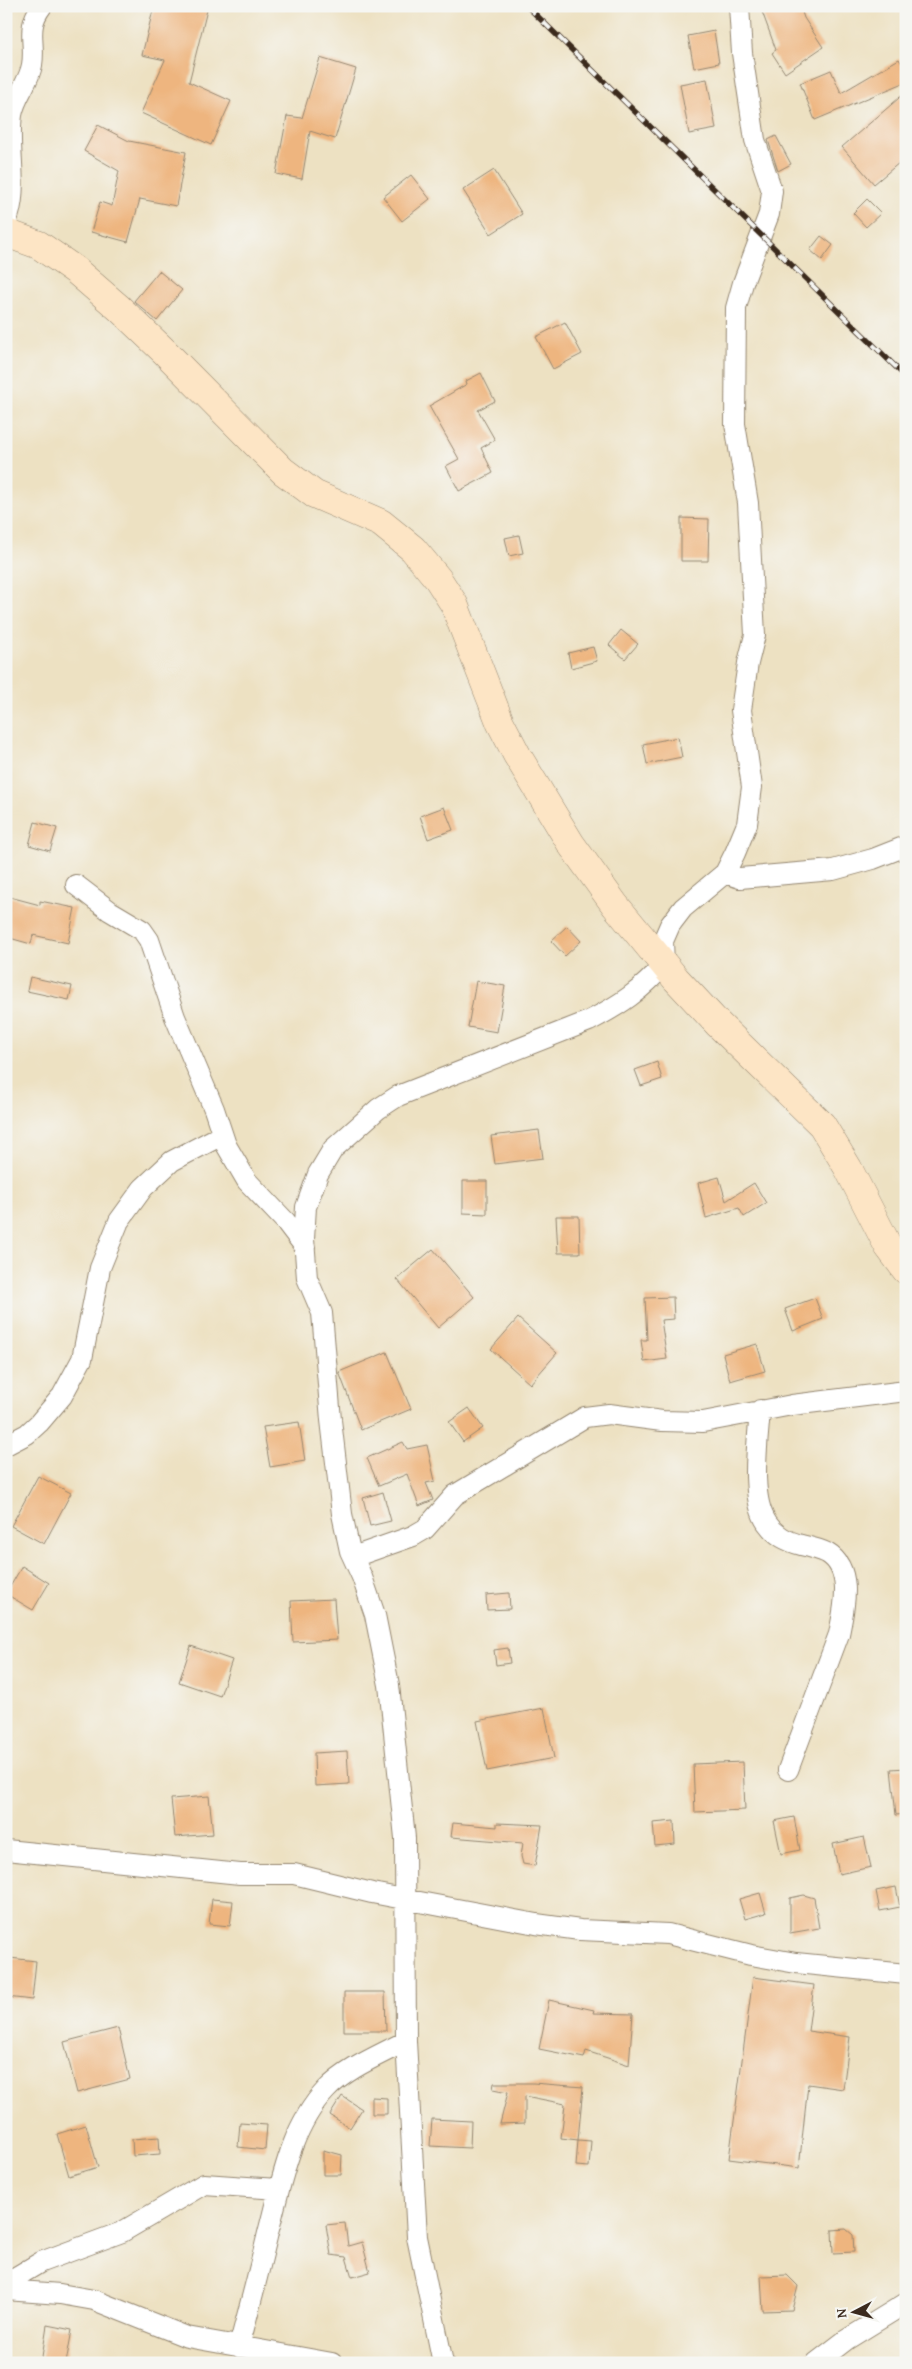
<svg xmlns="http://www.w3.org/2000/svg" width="912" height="2369" viewBox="0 0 912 2369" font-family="'Gentium Book Plus',serif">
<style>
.building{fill:#eeb57f}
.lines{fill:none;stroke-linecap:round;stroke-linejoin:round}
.street-casing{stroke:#948670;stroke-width:22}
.secondary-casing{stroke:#948670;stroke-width:29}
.street{stroke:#fff;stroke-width:20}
.secondary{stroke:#fde5c5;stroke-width:28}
.rail-casing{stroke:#3b2a1e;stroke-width:5.5}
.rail{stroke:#f6f6f2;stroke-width:4;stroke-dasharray:11;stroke-linecap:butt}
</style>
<rect width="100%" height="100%" fill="#f6f6f2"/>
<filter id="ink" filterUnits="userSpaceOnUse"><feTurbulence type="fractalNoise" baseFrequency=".02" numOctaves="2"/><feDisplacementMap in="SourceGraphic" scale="10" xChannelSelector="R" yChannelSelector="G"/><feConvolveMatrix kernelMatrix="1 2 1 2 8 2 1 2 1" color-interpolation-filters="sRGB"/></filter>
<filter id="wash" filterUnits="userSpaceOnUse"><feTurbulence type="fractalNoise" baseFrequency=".0096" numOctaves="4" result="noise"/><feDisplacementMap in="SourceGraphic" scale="20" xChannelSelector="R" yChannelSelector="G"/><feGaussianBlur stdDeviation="1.12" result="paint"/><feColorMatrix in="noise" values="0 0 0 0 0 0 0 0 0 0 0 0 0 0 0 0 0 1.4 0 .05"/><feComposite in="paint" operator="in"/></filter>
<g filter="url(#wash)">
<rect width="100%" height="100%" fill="#ede1c2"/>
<g id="blocks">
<!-- building -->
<path class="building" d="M154 6H208L189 82 231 101 211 145 141 113 165 60 142 55Z
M760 6H800L804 18 823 47 785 73 772 53 776 50Z
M714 31 719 63 694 68 688 36Z
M320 58 356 69 335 139 310 131 302 179 276 174 287 116 302 118Z
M899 59 906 70V82L815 120 800 83 831 70 841 93Z
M707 79 716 129 689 134 680 84Z
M906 92V157L874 184 842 147Z
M98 125 129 141 186 152 176 206 140 199 128 242 91 232 100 202 112 206 119 171 84 151Z
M776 136 791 164 778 171 768 140Z
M494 170 522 214 491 234 463 190Z
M411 175 430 199 402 221 383 197Z
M867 199 881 213 866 227 853 213Z
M821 236 833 245 822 260 810 250Z
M159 271 182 290 157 321 134 301Z
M565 322 582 354 553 369 536 337Z
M481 373 495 401 478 410 495 440 481 448 493 473 459 491 446 466 459 459 429 406 467 384 466 381Z
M681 518 709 519 708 561H681Z
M519 535 523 553 509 556 505 538Z
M621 630 638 644 625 659 609 645Z
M593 647 597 661 571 668 568 653Z
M678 737 682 757 647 764 643 744Z
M444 807 453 830 428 839 420 816Z
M35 822 57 828 50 851 29 845Z
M6 896 40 905V901L75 908 68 943 33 935 31 944 6 937Z
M567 926 581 941 565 956 551 941Z
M30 977 72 986 69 1000 27 991Z
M476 981 505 986 497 1032 468 1027Z
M657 1062 662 1079 641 1086 635 1070Z
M539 1130 543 1158 495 1164 491 1136Z
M719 1177 726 1201 754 1183 766 1203 744 1217 739 1208 706 1218 698 1183Z
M463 1181H487V1214L463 1213Z
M556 1216H579L580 1253H558Z
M433 1249 474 1297 438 1328 397 1279Z
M673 1297 674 1319 661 1320 667 1359 644 1362 641 1340H647L645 1298Z
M815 1298 823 1319 793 1331 785 1309Z
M518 1318 557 1353 530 1384 491 1349Z
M757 1344 765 1371 730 1381 723 1354Z
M387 1352 411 1409 361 1430 339 1372Z
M469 1408 483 1428 463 1442 449 1422Z
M299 1422 305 1461 270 1467 263 1427Z
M403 1442 407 1449 427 1445 435 1481 426 1483 433 1500 419 1506 407 1474 379 1486 367 1458Z
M38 1476 71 1493 44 1544 11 1526Z
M383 1492 391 1521 370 1526 363 1498Z
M22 1566 49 1583 33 1610 6 1594Z
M509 1593 510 1609 487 1610 486 1595Z
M334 1599 337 1640 293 1642 291 1601Z
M191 1646 232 1660 220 1696 179 1682Z
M508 1648 510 1663 496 1665 494 1650Z
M544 1708 554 1758 487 1771 477 1721Z
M347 1751 349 1784 315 1786 314 1753Z
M743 1762 745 1810 695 1812 693 1764Z
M906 1768V1814L896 1815 891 1769Z
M209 1796 213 1834 175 1837 171 1799Z
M794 1817 800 1850 781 1854 774 1821Z
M674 1821 675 1844 655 1846 653 1823Z
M453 1823 497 1827V1823L542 1825 535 1866 523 1864 521 1856 523 1843 451 1837Z
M864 1837 871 1867 839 1874 833 1844Z
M896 1887 900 1907 880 1911 876 1891Z
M760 1893 766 1913 745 1919 739 1899Z
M804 1895 814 1898 819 1928 790 1933V1898Z
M212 1899 233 1901 230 1926 209 1924Z
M10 1958 36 1961 32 2000 7 1997Z
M753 1977 814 1985 808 2031 850 2037 843 2089 808 2084 799 2168 729 2159Z
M344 1992H385L386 2031H344Z
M549 2000 594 2010 593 2013 633 2014 629 2065 586 2051 584 2058 539 2049Z
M118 2028 130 2079 77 2093 64 2042Z
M494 2083H533L583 2087 578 2140 561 2138 565 2104 525 2096V2123L500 2124 508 2092 493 2089Z
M342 2096 362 2109 350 2128 330 2115Z
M372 2097 387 2098V2114H372Z
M432 2119 471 2121 470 2148 430 2146Z
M240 2123 267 2125 265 2150 238 2147Z
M86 2125 98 2167 69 2176 57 2134Z
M159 2137 160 2154 133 2156 132 2139Z
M578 2140 591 2141 589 2167 576 2166Z
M323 2150 342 2155 341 2175H323Z
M345 2223 348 2246 362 2242 370 2272 352 2277 346 2257 331 2255 326 2225Z
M846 2229 853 2235 854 2252 833 2253 832 2230Z
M787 2275 798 2286 792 2310 763 2311 761 2276Z
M47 2325 72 2330 66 2363H41Z"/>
</g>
</g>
<g filter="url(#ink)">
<use href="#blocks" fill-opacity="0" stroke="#948670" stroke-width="1"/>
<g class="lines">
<!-- street casing -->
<g class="street-casing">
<path id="street" d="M6 222C20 191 7 150 12 115 15 96 29 83 32 65 36 42 25 28 42 6
M725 873 740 878 833 870 873 859 906 846
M76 885 110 911 142 930 149 940 175 1017 214 1109 226 1145 247 1181 286 1222 305 1247
M760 1410C758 1441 749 1496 767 1523 776 1536 787 1541 801 1545 810 1547 819 1549 827 1553 854 1569 844 1609 839 1634L788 1770
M6 1445 27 1434 39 1423 62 1396 82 1359 100 1268 119 1221 143 1188 172 1161 222 1135
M353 1557 413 1536 425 1529 455 1495 585 1417 609 1414 662 1421 703 1422 792 1405 906 1391
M6 1850 240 1874H294L372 1893 536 1924 580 1930 668 1934 751 1955 796 1963 906 1974
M6 2283 41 2262 122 2232 204 2184 278 2189
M6 2290 60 2294 94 2300 187 2337 332 2363
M239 2347C249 2309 259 2271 268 2233 281 2184 290 2128 326 2090 347 2068 380 2055 406 2041
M443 2363 417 2237 406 2041 405 1838 389 1685 375 1615 362 1577 350 1551 342 1514 331 1420 322 1313 307 1278 304 1239 306 1207 318 1174 333 1149 378 1109 398 1096 589 1021C618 1006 643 990 664 964L663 941 670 925 683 908 725 873 735 853 747 824 752 787 741 710 748 663 755 635 748 503 735 424 736 308 743 283 769 214 772 191 755 140 742 53 739 6
M816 2363 846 2340 906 2303"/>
</g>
<!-- secondary casing -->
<g class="secondary-casing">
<path id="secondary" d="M6 233 39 245 75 270 119 308 164 351 283 471 314 494 381 523 413 549 438 579 454 604 500 722 517 755 571 844 615 905 676 979 718 1024 822 1125 848 1168 888 1246 906 1270"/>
</g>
<!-- street -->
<use href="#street" class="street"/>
<!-- secondary -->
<use href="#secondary" class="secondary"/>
<!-- rail casing -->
<g class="rail-casing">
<path id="rail" d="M527 6 906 377"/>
</g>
<!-- rail -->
<use href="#rail" class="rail"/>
</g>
</g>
<!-- margin -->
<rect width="912" height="2369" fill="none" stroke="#f6f6f2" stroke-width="25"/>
<!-- north arrow -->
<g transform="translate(854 2312) rotate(264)" stroke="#f6f6f2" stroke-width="4" paint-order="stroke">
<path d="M0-4L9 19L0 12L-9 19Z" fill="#3b2a1e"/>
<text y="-8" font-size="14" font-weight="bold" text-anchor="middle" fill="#3b2a1e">N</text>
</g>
</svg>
